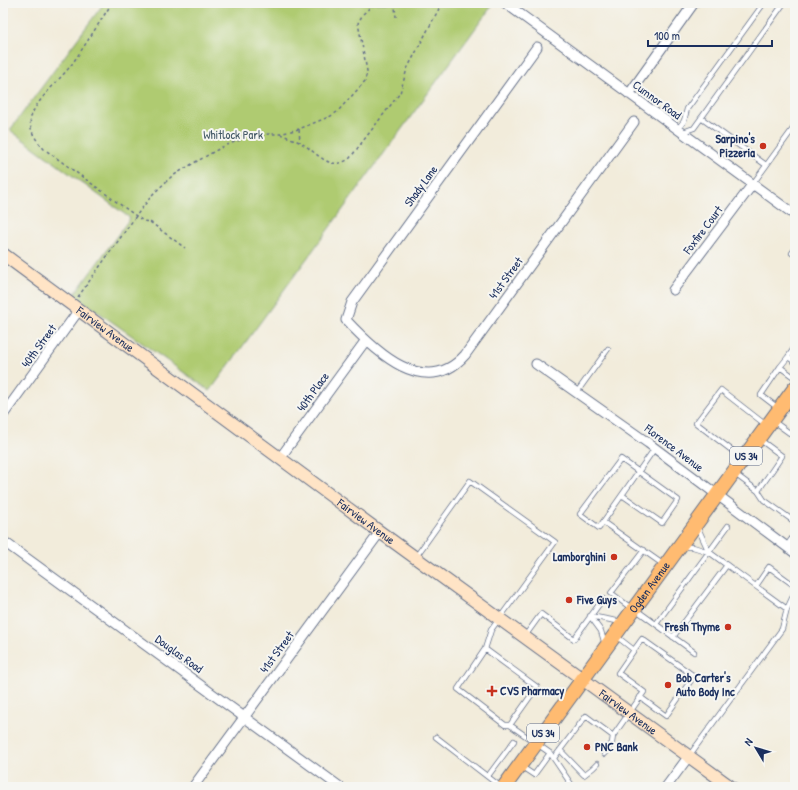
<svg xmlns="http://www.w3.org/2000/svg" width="798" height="790" viewBox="0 0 798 790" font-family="'Patrick Hand',sans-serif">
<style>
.green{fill:#afcb71;stroke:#657d68}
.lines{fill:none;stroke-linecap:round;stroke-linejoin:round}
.lane-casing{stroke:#66718a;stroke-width:6}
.street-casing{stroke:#66718a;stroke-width:11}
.secondary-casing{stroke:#66718a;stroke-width:14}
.primary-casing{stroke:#66718a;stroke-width:16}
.path{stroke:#66718a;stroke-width:1.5;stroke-dasharray:3 3;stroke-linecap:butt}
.lane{stroke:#fff;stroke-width:4.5}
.street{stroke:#fff;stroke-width:9}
.secondary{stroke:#ffe4c6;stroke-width:12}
.primary{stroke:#ffbb71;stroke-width:14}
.poi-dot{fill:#c8321e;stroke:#f6f6f2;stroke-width:1.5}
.labels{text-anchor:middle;stroke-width:4;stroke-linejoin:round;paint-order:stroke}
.shield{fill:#f6f6f2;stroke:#5d6b8a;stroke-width:1}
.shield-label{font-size:11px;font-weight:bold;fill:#1b2f5e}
.street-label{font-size:12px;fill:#1b2f5e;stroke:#f6f6f2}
.park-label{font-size:12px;fill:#405663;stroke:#f6f6f2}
.poi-label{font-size:12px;font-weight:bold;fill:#1b2f5e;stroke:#f6f6f2;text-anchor:start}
</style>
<rect width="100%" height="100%" fill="#f6f6f2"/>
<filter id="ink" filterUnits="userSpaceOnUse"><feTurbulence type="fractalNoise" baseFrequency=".025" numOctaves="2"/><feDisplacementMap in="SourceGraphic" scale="8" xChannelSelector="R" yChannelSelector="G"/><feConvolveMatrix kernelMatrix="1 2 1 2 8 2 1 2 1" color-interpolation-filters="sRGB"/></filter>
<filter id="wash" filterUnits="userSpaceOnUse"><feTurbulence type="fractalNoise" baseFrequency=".012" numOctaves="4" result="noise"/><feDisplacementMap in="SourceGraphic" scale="16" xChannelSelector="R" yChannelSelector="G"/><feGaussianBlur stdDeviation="0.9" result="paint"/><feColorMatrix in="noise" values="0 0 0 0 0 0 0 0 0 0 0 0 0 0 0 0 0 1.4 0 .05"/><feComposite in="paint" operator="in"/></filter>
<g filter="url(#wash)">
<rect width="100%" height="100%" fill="#f2ecdb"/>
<!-- green -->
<path class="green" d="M104 3H494L210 391 74 295 130 218 10 130Z"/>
</g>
<g filter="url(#ink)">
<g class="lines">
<!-- lane casing -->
<g class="lane-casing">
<path id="lane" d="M701 118 766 165
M677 130 684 121 687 109 764 3
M683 132 694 128 784 3
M752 185 795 126
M795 249 792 253 795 255
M788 357 795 347
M780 367 788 357 795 362
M577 392 608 349
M778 408 761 395 780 367 795 378
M773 421 795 437
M655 448 603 522 664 565
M742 458 696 423 721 390 766 425
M735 474 758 491 782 456 759 439
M758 491 764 500 795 522
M603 522 599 528 580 514 621 459 678 500 662 523 622 495
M697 526 709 552
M682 547H693L709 552 787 609
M786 547 795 534
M415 558 470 481 555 542 491 630 485 649 458 689 505 725H510L550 753 571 784 569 787
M756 586 769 567 795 586
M631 608 611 593 644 550
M635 609 694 652
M590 616 601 631 605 645
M590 616 622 622
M656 624 728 526
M525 636 541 614 574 639 603 599
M673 637 727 565
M485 649 537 687 510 725
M634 650 642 639 694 676 666 716 640 697
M436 737 501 787
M560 750 584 775 593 768 597 764
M604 754 612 743 613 736
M689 756 782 629 787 609 795 592
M554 758 586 716 613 736 644 692 618 673 634 650 616 636
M522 767 534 775 550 753
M488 776 514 741"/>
</g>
<!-- street casing -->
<g class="street-casing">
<path id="street" d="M505 3 795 215
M537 47 352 302 346 320C375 351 425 400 465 355L634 122
M629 94 694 3
M673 290 752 185
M536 364 648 443 795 553
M3 415 79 310
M280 458 366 340
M3 541 340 787
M193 787 380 532
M666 787 689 756"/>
</g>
<!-- secondary casing -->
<g class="secondary-casing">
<g id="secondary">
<path id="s1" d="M3 254 380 532 731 787"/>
</g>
</g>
<!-- primary casing -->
<g class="primary-casing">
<g id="primary">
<path id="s2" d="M504 787 795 388"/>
</g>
</g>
<!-- path -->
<path class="path" d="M112 3C99 23 86 44 72 64 61 79 35 101 31 117 28 130 36 140 44 149L143 221 150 222 185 248
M393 3 395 7 396 17
M299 129 300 142
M280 134C287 137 294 139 301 143 318 153 330 173 350 158L400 93 407 69 442 3
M78 297 136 216 153 194 171 177 192 164 224 146 248 137 269 134H280L299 129 331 116 337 112 359 88 365 81 367 71 358 23 363 14 375 3"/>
<!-- lane -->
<use href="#lane" class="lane"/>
<!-- street -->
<use href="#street" class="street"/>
<!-- secondary -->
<use href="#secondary" class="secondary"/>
<!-- primary -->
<use href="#primary" class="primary"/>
</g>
</g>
<!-- markers -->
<g class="poi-dot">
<circle cx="763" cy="146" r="4"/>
<circle cx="614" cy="557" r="4"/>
<circle cx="569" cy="600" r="4"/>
<circle cx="728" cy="627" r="4"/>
<circle cx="668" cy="685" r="4"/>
<path d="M490 685h4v4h4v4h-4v4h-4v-4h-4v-4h4z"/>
<circle cx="587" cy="747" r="4"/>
</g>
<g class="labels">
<!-- shield labels -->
<g class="shield">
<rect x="730" y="447" width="32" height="18" rx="3"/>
<rect x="527" y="724" width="32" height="18" rx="3"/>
</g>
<g class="shield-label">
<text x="746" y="460">US 34</text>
<text x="543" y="737">US 34</text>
</g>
<!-- street labels -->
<g class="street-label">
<text transform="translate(657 100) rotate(36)" y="4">Cumnor Road</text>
<text transform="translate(421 186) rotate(-54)" y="4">Shady Lane</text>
<text transform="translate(703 230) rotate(-53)" y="4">Foxfire Court</text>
<text transform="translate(506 278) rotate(-54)" y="4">41st Street</text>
<text dy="4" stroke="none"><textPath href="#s1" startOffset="127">Fairview Avenue</textPath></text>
<text transform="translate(39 346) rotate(-54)" y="4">40th Street</text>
<text transform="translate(313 392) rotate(-54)" y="4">40th Place</text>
<text transform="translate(674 448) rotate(37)" y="4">Florence Avenue</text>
<text dy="4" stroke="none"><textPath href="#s1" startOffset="451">Fairview Avenue</textPath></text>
<text dy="4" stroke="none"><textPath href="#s2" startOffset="247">Ogden Avenue</textPath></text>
<text transform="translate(277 652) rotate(-54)" y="4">41st Street</text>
<text transform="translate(179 654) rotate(36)" y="4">Douglas Road</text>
<text dy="4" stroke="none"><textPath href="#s1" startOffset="775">Fairview Avenue</textPath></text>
</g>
<!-- park labels -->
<g class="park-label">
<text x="233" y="139">Whitlock Park</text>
</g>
<!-- poi labels -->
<g class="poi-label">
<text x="755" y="143" text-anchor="end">Sarpino's<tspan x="755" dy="14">Pizzeria</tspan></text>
<text x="606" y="561" text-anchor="end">Lamborghini</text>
<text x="577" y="604">Five Guys</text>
<text x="720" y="631" text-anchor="end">Fresh Thyme</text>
<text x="676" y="682">Bob Carter's<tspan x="676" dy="14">Auto Body Inc</tspan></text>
<text x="500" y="695">CVS Pharmacy</text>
<text x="595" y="751">PNC Bank</text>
</g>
</g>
<!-- margin -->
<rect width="798" height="790" fill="none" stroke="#f6f6f2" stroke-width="16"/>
<!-- north arrow -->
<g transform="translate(756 748) rotate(308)" stroke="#f6f6f2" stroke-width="3" paint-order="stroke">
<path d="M0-3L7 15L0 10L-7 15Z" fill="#1b2f5e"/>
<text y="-6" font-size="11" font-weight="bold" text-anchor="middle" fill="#1b2f5e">N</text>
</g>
<!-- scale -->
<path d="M648 40v6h124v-6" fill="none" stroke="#1b2f5e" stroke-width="2"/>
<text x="654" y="40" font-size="12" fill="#1b2f5e" stroke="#f6f6f2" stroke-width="3" paint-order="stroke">100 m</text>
</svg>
